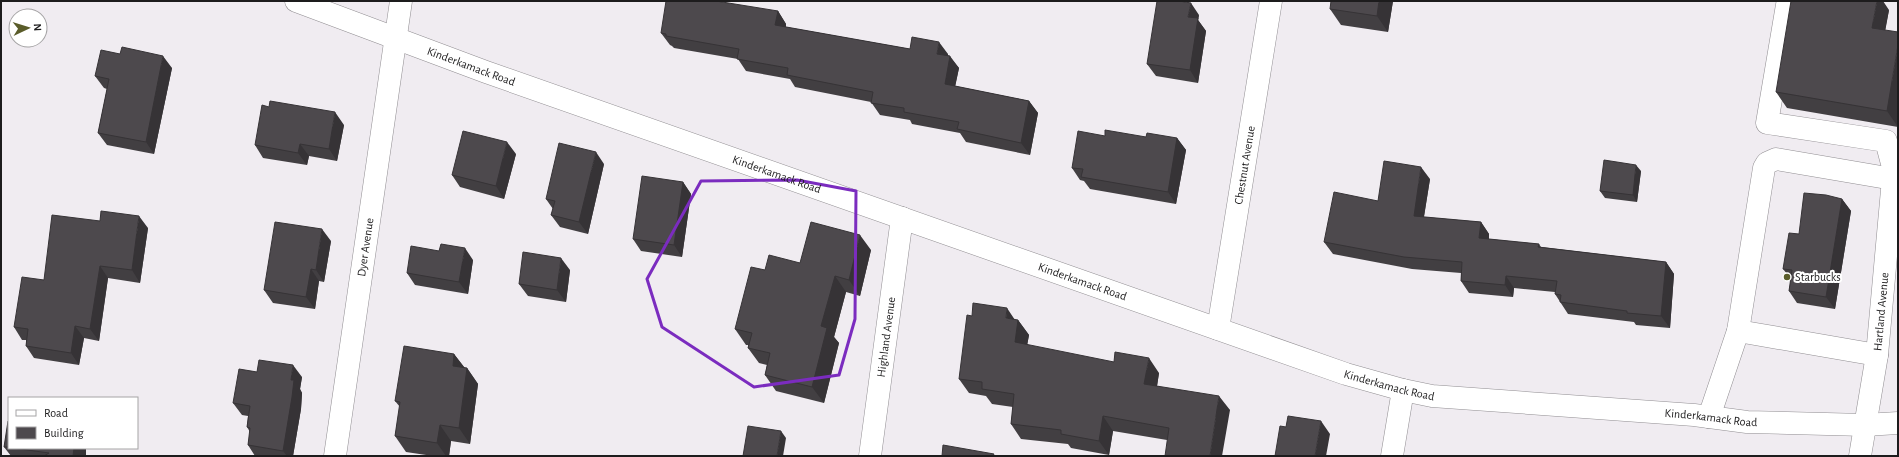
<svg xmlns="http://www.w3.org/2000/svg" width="1899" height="457" viewBox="0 0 1899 457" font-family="'Alegreya Sans',sans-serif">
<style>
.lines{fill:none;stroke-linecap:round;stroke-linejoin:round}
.minor-casing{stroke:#918e92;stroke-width:23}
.major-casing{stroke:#918e92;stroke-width:23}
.minor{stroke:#fff;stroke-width:22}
.major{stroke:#fff;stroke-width:22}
.wall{fill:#423f42}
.shaded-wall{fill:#363336}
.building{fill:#4d494d;stroke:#363336}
.marked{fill:none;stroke:#7b2cbf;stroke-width:3;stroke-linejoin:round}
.poi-dot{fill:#5a5c2a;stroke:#fff;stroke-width:1.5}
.labels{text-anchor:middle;stroke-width:4;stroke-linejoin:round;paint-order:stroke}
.street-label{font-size:12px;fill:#1d1c1d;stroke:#fff}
.poi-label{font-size:12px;fill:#1d1c1d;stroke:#fff;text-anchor:start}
</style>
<rect width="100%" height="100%" fill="#f0ecf1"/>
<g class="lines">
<!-- minor casing -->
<g class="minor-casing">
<g id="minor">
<path d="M1787 5 1767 123 1886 141 1894 171"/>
<path id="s1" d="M1218 329 1271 1"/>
<path d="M1738 331 1877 355"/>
<path d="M1709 417 1738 331 1764 168 1767 163 1776 159 1893 179"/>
<path id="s2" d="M335 456 401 1"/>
<path id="s3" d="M870 456 902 218"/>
<path d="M1392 456 1403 390"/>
<path id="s4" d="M1860 456 1877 355 1893 179 1894 171 1898 170"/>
</g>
</g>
<!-- major casing -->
<g class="major-casing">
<g id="major">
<path id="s5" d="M296 1 486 72 1346 374 1403 390 1432 396 1694 415 1747 422 1865 425 1898 423"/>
</g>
</g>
<!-- minor -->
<use href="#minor" class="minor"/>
<!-- major -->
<use href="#major" class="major"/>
</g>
<!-- wall -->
<path class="wall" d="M1393 1 1388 32 1341 25 1330 9Z
M1889 10 1885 30 1898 127 1787 108 1776 92Z
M778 11 786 24V27L910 49 948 54V55L959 68 955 86 1029 101 1038 113 1030 155 966 142 960 133 912 124 910 120 880 115 871 102 795 87 790 79 746 71 738 59 674 48 672 46 670 45 661 33Z
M1199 15 1198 20 1206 31 1198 83 1156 76 1147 64Z
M120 54 172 68 154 154 107 145 98 133 107 89 104 88 95 76Z
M344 125 337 161 309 156 307 165 263 158 255 145Z
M1105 136 1177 138 1186 150 1176 204 1090 189 1084 181 1080 180 1072 168Z
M516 154 504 199 460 187 452 175Z
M604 164 588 234 560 227 551 215 553 209 546 199Z
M1641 171 1637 202 1605 198 1600 191Z
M1430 179 1424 217 1481 222 1489 234V239L1539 244 1541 247 1666 262 1674 274 1670 328 1636 325 1634 322 1568 314 1555 294V292L1514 288 1513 297 1469 293 1461 281V273L1412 269 1333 254 1324 242 1378 201Z
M683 182 691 194 682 257 641 251 633 239Z
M1842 199 1851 211 1835 309 1797 303 1789 291 1791 279 1783 269 1799 234Z
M148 228 140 283 108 278 99 341 84 338 79 365 34 358 26 346V340H22L14 327 44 280Z
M331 241 324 282 319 281 315 309 273 303 264 290Z
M871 250 860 296 846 292 834 337 839 343 824 403 776 391 765 375 767 365 759 363 748 348V345H746L735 329 800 263Z
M473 260 468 294 415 285 407 273Z
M570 270 566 302 528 296 519 284Z
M1015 320H1018L1029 335 1027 345 1159 373 1157 386 1230 410 1167 440 1113 431 1109 455 1071 448 1068 444 1021 439 1011 424 1013 407 992 404 986 396 969 393 959 379Z
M454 354 465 368H467L478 384 470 444 451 441 449 456H433L406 452 395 436 400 407 395 401Z
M257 372 302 377 300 389 302 393 301 409 293 456H255L248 445 250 432 247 427 248 416 242 415 233 403Z
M9 421V448H86V456H11L4 447Z"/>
<!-- shaded-wall -->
<path class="shaded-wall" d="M1379 1H1393L1388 32 1377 16Z
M1877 1H1883L1889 10 1883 43 1872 28Z
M1191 3 1199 15 1198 20 1206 31 1198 83 1190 70 1188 17Z
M778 11 786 24 784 38 775 25Z
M939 42 948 54 946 66 937 54Z
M1898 45V127L1887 111Z
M163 56 172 68 154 154 146 142Z
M950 56 959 68 953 97 945 84Z
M1029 101 1038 113 1030 155 1021 143Z
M335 112 344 125 337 161 329 149Z
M1177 138 1186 150 1176 204 1168 192Z
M507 142 516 154 504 199 496 186Z
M300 144 309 156 307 165 298 153Z
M596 152 604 164 588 234 579 222Z
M1636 165 1641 171 1637 202 1633 195Z
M1421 167 1430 179 1422 228 1414 216Z
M683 182 691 194 682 257 674 245Z
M1842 199 1851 211 1835 309 1826 297Z
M139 216 148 228 140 283 132 270Z
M1481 222 1489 234 1488 250 1479 238Z
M322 229 331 241 324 282 316 270Z
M860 235 871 250 860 296 849 280Z
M465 248 473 260 468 294 459 282Z
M561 258 570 270 566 302 557 290Z
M1666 262 1674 274 1670 328 1661 316Z
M100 266 108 278 99 341 90 329Z
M311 269 319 281 315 309 306 297Z
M835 276 846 292 834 337 839 343 824 403 812 387 821 326Z
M1506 276 1514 288 1513 297 1505 285Z
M1007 308 1017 323 1006 318Z
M1018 320 1029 335 1025 357 1015 342Z
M75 326 84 338 79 365 71 353Z
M454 354 466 370 453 366Z
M1149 358 1159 373 1155 399 1144 384Z
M293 365 302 377 300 389 302 393 301 409 293 456H287L283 451 291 380Z
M467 368 478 384 470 444 459 428Z
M1219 396 1230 410 1222 456H1210Z
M1103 416 1113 431 1109 455 1099 441Z
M1321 421 1330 434 1326 456H1315Z
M440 425 451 441 449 456H446L437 443Z
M781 431 786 438 783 456H777Z
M74 448H86V456H73Z"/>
<!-- building -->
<path class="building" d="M666 1H716L778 11 775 25 910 49 912 37 939 42 937 54 950 56 945 84 1029 101 1021 143 957 129 959 122 904 112V108L871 103 873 92 787 75 788 68 737 59 739 49 666 36V34L661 33Z
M1157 1H1179L1191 3 1188 17 1198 18 1190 70 1147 64Z
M1331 1H1379L1377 16 1330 9Z
M1791 1H1877L1872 28 1898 32V45L1887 111 1776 92Z
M122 47 163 56 146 142 98 133 109 79 95 76 101 50 120 54Z
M270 101 335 112 329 149 300 144 298 153 255 145 262 105 269 107Z
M1105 130 1146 137 1147 133 1177 138 1168 192 1081 177 1083 169 1072 168 1078 131 1105 136Z
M463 131 507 142 496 186 452 175Z
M559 143 596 152 579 222 551 215 555 201 546 199Z
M1604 160 1636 165 1633 195 1600 191Z
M1384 161 1421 167 1414 216 1481 222 1479 238 1539 244 1538 247 1666 262 1661 316 1627 313V311L1560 302 1561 295 1555 294 1557 281 1506 276 1505 285 1461 281 1462 262 1404 257 1324 242 1334 192 1378 201Z
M642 176 683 182 674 245 633 239Z
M1804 193 1826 195 1842 199 1826 297 1789 291 1792 270 1783 269 1789 233 1799 234Z
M101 211 139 216 132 270 100 266 90 329 75 326 71 353 26 346 28 329 14 327 22 277 44 280 52 215 100 221Z
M275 222 322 229 316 270 311 269 306 297 264 290Z
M811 222 860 235 849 280 835 276 821 326 827 328 812 387 765 375 770 353 748 348 752 333 735 329 751 267 765 270 769 255 800 263Z
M441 244 465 248 459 282 407 273 411 246 439 251Z
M523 252 561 258 557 290 519 284Z
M973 303 1007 308 1006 318 1018 320 1015 342 1114 362 1115 352 1149 358 1144 384 1219 396 1210 456H1165L1169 428 1103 416 1099 441 1061 434V430L1011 424 1014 394 982 389V382L959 379 967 315 972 316Z
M404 346 454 354 453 366 467 368 459 428 440 425 437 443 395 436 400 402 395 401Z
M259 360 293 365 291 380H294L292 397 283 451 248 445 250 428 247 427 250 406 233 403 239 369 257 372Z
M1288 416 1321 421 1315 456H1275L1280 426 1286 427Z
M8 421H9V447H4Z
M748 426 781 431 777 456H743Z
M943 445 994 454 993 456H942Z
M13 448H74L73 456H44L49 453Z"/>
<!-- marked area -->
<path class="marked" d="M797 180 856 191 855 319 839 375 754 387 662 327 647 279 701 181Z"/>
<!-- markers -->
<circle class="poi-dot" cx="1787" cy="277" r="4"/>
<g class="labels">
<!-- street labels -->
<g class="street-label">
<text dy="4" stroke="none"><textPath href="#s5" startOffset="187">Kinderkamack Road</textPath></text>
<text dy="4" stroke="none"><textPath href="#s1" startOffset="166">Chestnut Avenue</textPath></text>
<text dy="4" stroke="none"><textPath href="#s5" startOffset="511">Kinderkamack Road</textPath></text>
<text dy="4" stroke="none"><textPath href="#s2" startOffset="211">Dyer Avenue</textPath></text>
<text dy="4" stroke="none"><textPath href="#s5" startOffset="835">Kinderkamack Road</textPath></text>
<text dy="4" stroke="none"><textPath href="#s4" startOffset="146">Hartland Avenue</textPath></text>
<text dy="4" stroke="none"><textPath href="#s3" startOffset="120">Highland Avenue</textPath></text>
<text dy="4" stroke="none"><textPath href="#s5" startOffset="1159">Kinderkamack Road</textPath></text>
<text dy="4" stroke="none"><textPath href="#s5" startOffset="1483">Kinderkamack Road</textPath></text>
</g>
<!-- poi labels -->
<g class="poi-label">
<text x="1795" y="281">Starbucks</text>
</g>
</g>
<!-- border -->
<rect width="1899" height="457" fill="none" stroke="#1d1c1d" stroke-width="4"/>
<!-- legend -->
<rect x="8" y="397" width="130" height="52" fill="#ffffff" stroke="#a5a4a5"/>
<rect x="16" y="410" width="20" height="6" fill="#ffffff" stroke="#a5a4a5"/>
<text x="44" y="417" font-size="12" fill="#1d1c1d">Road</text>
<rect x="16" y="427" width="20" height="12" fill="#4d494d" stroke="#a5a4a5"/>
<text x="44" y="437" font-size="12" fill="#1d1c1d">Building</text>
<!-- north arrow -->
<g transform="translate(28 28) rotate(86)"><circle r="19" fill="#ffffff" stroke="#a5a4a5"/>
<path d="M0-3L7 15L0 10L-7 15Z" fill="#5a5c2a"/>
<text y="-6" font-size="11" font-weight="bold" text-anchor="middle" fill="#1d1c1d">N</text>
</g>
</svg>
